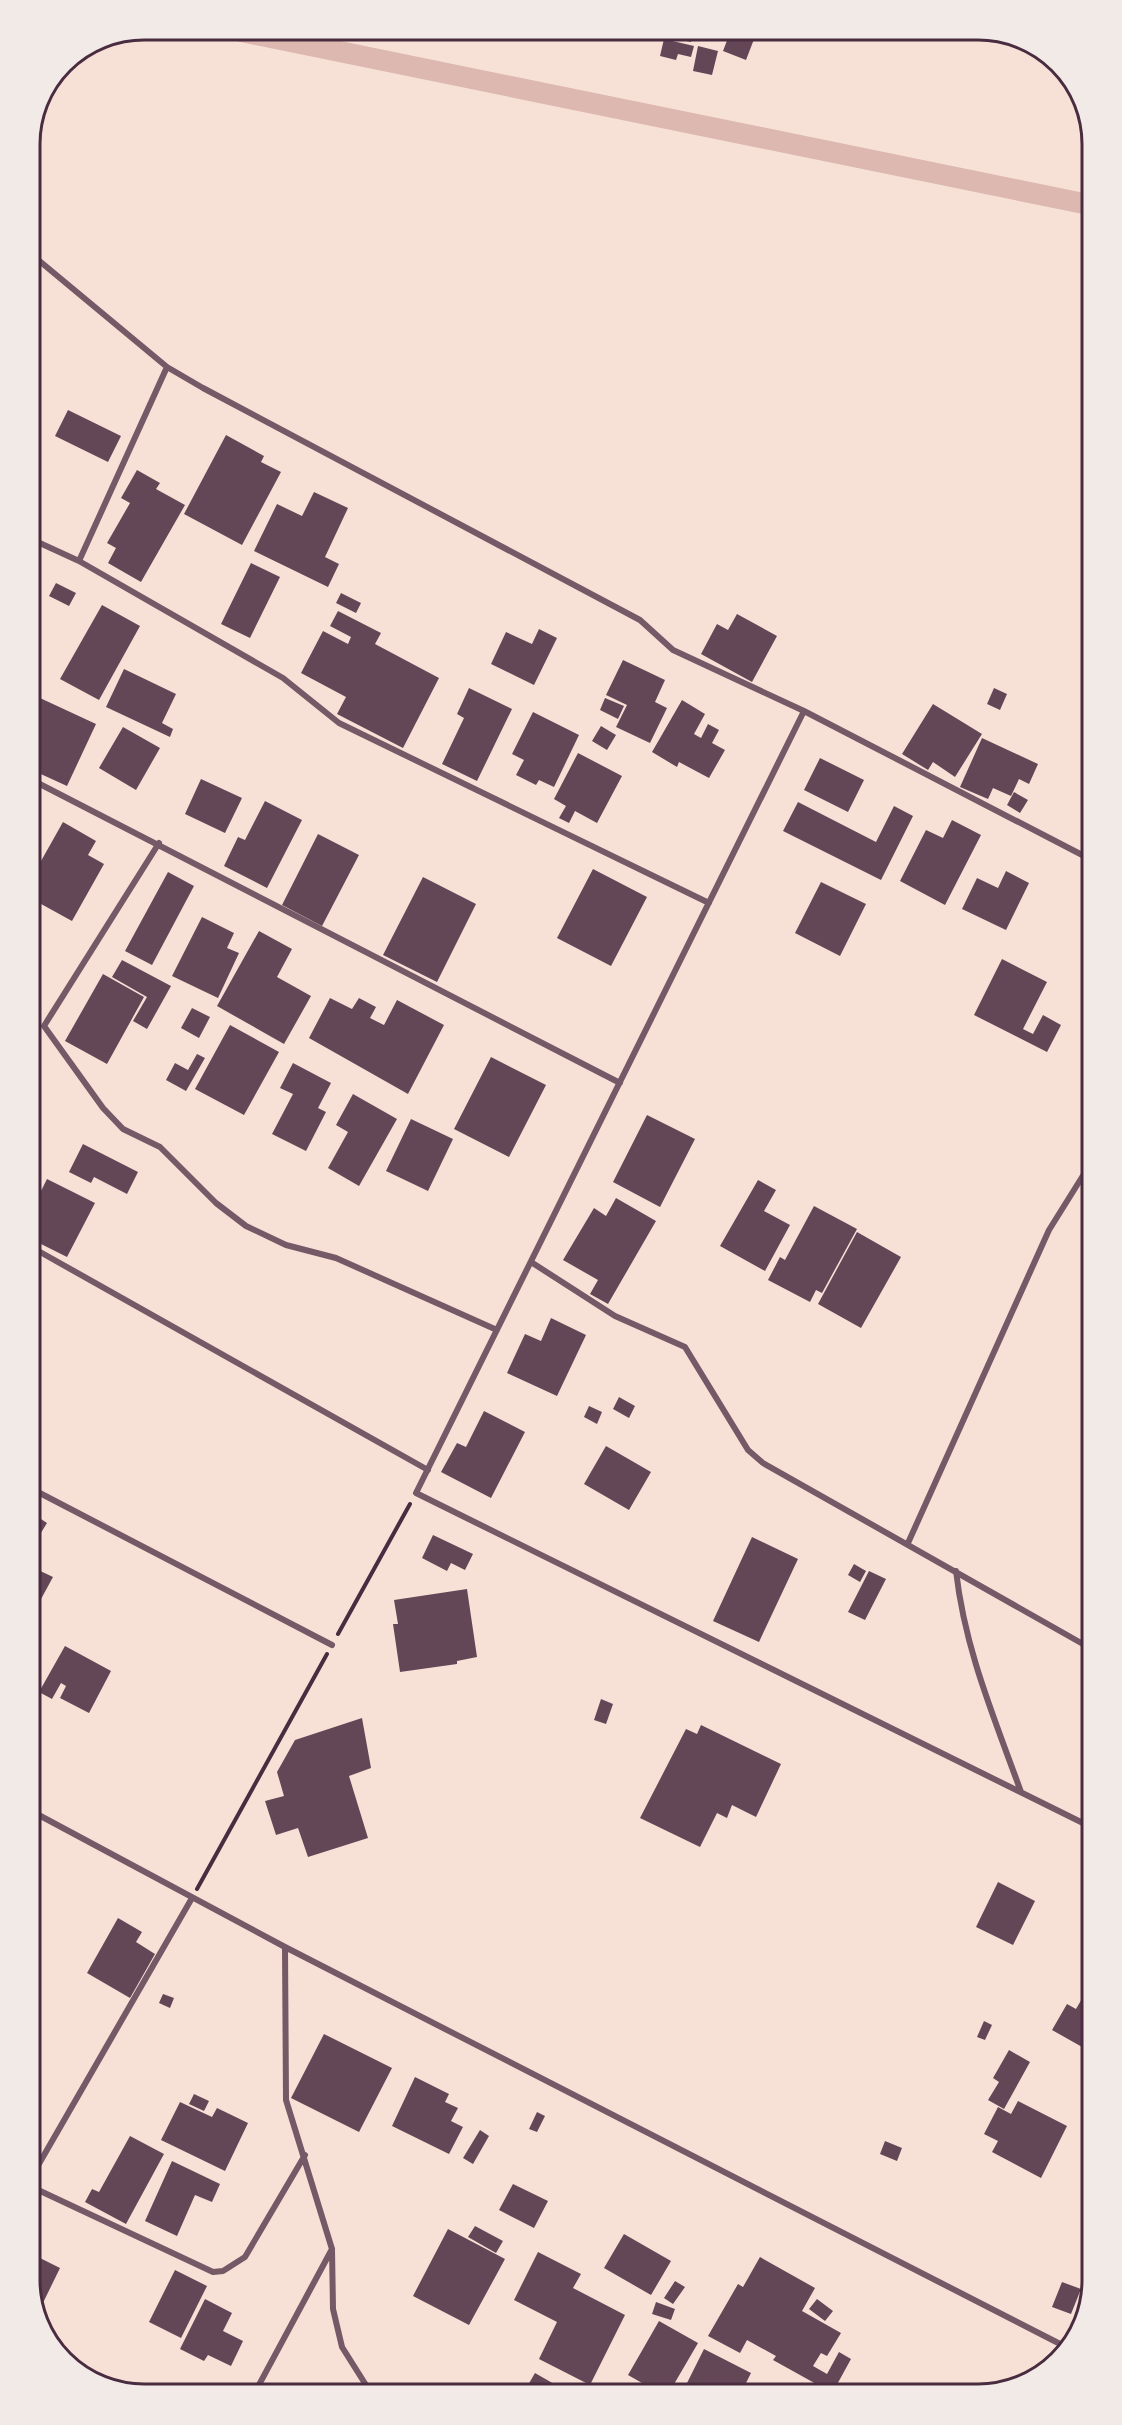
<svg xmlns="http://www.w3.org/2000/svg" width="1122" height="2425" viewBox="0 0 1122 2425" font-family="'Exo 2',sans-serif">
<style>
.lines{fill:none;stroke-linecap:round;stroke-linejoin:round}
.canal{stroke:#dcb8b0;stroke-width:21}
.building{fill:#644757}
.path{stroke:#4a2c40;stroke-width:4}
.minor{stroke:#755966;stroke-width:6}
.rim{fill:none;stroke:#4a2c40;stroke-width:3}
</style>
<rect width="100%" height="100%" fill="#f7e1d7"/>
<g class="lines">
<!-- canal -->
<path class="canal" d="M234 30 1086 204"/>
</g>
<!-- building -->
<path class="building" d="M669 30H694L691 42 668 37Z
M731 30H747L756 34 746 60 723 51Z
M664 39 694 46 691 57 678 54 676 60 660 56Z
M698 46 718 51 712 75 693 71Z
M68 410 121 436 108 462 55 436Z
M226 435 264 456 261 462 281 472 242 545 184 514Z
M137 470 160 483 156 489 185 505 141 582 108 563 116 548 107 543 130 503 121 498Z
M314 492 348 508 325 557 339 564 328 587 254 551 277 504 302 516Z
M251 563 280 577 250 638 221 624Z
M56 583 76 593 69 606 49 596Z
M341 593 361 603 356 613 336 603Z
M102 605 140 626 99 700 60 679Z
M338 611 381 633 375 644 439 678 403 748 337 714 346 697 301 673 323 631 348 644 351 637 330 626Z
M737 614 777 636 752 682 701 654 717 624 728 630Z
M539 629 557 638 534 685 491 664 506 632 532 644Z
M623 660 665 680 655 702 667 708 650 743 616 727 627 705 606 695Z
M124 669 176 694 162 723 173 729 170 737 106 707Z
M469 688 512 709 477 781 442 764 464 718 457 714Z
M994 688 1007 694 1000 710 987 704Z
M40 698 96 724 67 786 32 770V717Z
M605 698 624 706 618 719 600 710Z
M682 700 705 714 694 734 701 738 708 724 719 730 712 743 725 750 709 778 679 762 677 767 652 752Z
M933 704 982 734 955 777 933 762 928 770 902 754Z
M533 712 579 735 554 787 539 780 536 785 516 775 524 760 512 754Z
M601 726 616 735 607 750 592 741Z
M123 727 160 748 136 790 99 768Z
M982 738 1038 764 1029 784 1019 779 1011 796 993 788 988 799 960 787Z
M578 753 622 776 597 823 575 811 569 823 559 818 566 806 554 799Z
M820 758 864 780 848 812 804 790Z
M201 779 242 798 225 833 185 814Z
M1014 792 1028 800 1020 813 1007 805Z
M265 801 302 820 267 888 224 866 238 837 245 840Z
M798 802 876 842 894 806 913 816 881 880 783 831Z
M952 820 981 835 945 905 900 881 926 830 943 838Z
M63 822 96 841 88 855 104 864 72 921 32 899V877Z
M318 834 359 855 322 926 282 905Z
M593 869 647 897 611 966 557 938Z
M1006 871 1029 883 1006 930 962 909 977 878 998 888Z
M168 872 194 886 152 965 125 951Z
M423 877 476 904 437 982 383 955Z
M821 882 866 904 840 956 795 933Z
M202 917 234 933 227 948 239 953 218 998 172 976Z
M259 931 292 949 277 977 311 996 284 1044 217 1006Z
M1002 959 1047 982 1023 1029 1033 1034 1043 1015 1061 1025 1047 1052 974 1015Z
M122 960 171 986 147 1029 133 1021 147 997 112 977Z
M103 974 144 997 107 1064 65 1041Z
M330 998 352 1009 359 998 376 1007 370 1018 384 1025 397 1000 444 1025 408 1094 309 1038Z
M192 1008 210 1017 199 1038 181 1028Z
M230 1025 279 1052 244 1115 195 1089Z
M197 1054 205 1058 186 1091 166 1080 175 1063 188 1070Z
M491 1057 546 1085 509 1157 454 1129Z
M293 1063 331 1083 318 1108 326 1112 306 1151 272 1134 293 1094 280 1088Z
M353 1094 397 1119 359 1186 328 1168 348 1132 336 1125Z
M647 1115 695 1139 660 1207 613 1182Z
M411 1119 453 1139 428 1191 386 1171Z
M83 1144 138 1172 127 1194 94 1177 91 1183 69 1172Z
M47 1179 95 1203 67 1257 33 1240V1207Z
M758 1180 776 1190 764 1211 790 1225 765 1271 720 1246Z
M616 1198 656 1221 608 1304 590 1294 598 1280 563 1260 594 1208 606 1216Z
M814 1206 857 1229 822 1293 816 1290 810 1302 768 1280 780 1257 785 1260Z
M857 1232 901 1257 861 1328 818 1304Z
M551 1318 586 1335 557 1396 507 1373 525 1334 541 1341Z
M619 1397 635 1406 629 1418 613 1409Z
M589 1406 602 1412 597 1424 584 1417Z
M484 1411 525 1432 491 1498 441 1472 457 1443 466 1447Z
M606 1446 651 1472 629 1510 584 1484Z
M38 1517 47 1523 39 1536 34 1533V1523Z
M433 1535 473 1554 465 1570 451 1563 447 1571 422 1558Z
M752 1537 798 1559 759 1642 713 1621Z
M854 1564 866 1571 860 1582 848 1575Z
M34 1568 53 1577 34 1612Z
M869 1571 886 1579 865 1620 848 1612Z
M467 1589 477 1657 457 1661V1664L400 1672 393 1624H398L394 1600Z
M65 1646 111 1671 89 1713 60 1698 66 1686 61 1683 52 1699 39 1692Z
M601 1699 613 1704 606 1724 594 1720Z
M362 1718 371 1768 349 1776 368 1838 308 1857 298 1828 276 1835 265 1801 284 1796 277 1772 295 1740Z
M701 1725 781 1764 756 1817 732 1805 727 1818 717 1813 700 1847 640 1818 686 1729 697 1734Z
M998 1882 1035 1901 1013 1945 976 1927Z
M118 1918 142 1932 136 1942 155 1954 130 1998 87 1973Z
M1091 1983V2052L1052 2030 1067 2004 1076 2009Z
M163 1994 174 1998 170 2008 159 2003Z
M984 2021 992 2025 985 2040 977 2037Z
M324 2034 392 2068 359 2132 291 2098Z
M1009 2050 1030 2062 1004 2109 988 2100 999 2082 993 2078Z
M415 2077 449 2094 445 2102 458 2108 451 2121 463 2127 449 2154 392 2126Z
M194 2094 209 2101 204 2111 189 2104Z
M1018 2101 1067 2126 1041 2178 992 2152 998 2141 984 2134 998 2107 1011 2114Z
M180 2102 212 2117 217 2108 248 2123 225 2171 161 2140Z
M537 2112 545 2116 537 2132 529 2129Z
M480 2130 489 2136 473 2164 463 2158Z
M130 2136 164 2154 126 2224 85 2202 92 2189 99 2192Z
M885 2141 902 2148 897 2161 880 2154Z
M172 2161 220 2184 212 2202 195 2195 177 2236 145 2221Z
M513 2184 548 2201 534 2228 499 2210Z
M475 2226 503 2241 496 2253 468 2237Z
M448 2229 505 2259 469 2325 413 2296Z
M624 2234 671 2261 651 2295 604 2268Z
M538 2252 581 2274 573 2288 625 2315 590 2385 539 2359 557 2322 514 2300Z
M36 2256 60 2268 40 2309 36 2307Z
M760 2257 815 2288 802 2311 841 2333 827 2356 821 2353 813 2366 827 2374 839 2352 851 2359 834 2390H827L773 2360 776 2356 747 2340 740 2353 708 2336 738 2284 743 2287Z
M175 2270 207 2286 181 2338 149 2322Z
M675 2281 685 2287 673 2304 664 2298Z
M1062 2282 1081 2289 1071 2314 1052 2307Z
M205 2299 232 2313 223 2331 243 2341 231 2366 208 2355 204 2361 180 2349Z
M817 2299 833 2311 825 2321 809 2309Z
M656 2302 675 2309 671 2320 652 2314Z
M659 2321 698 2343 670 2391H656L628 2375Z
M704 2349 751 2373 742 2391H683Z
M535 2373 568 2392H524Z"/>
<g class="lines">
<!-- path -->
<path class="path" d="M338 1634 410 1504
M197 1889 327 1654"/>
<!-- minor -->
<path class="minor" d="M31 254 167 367 203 388 640 620 673 650 804 711 1088 858
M167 367 79 561 283 678 339 723 709 903
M31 539 79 561
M804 711 416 1493 1091 1827
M32 780 620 1083
M159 843 44 1026 103 1108 123 1129 160 1147 216 1203 246 1226 286 1245 336 1258 497 1330
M33 1248 428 1470
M531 1262 615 1316 685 1347 748 1450 763 1463 1090 1648
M34 1490 332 1645
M908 1543 1049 1230 1089 1166
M956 1571C965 1650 994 1717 1021 1792
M35 1813 285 1947 1068 2348
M285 1947 286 2100 332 2249 333 2309 342 2347 371 2393
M36 2169 192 1898
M36 2189 213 2272 223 2271 245 2257 305 2155
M119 2388 130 2385 191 2394
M254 2394 332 2249"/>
</g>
<!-- crop -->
<path d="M0 0H1122V2425H0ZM144 40H978A104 104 0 0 1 1082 144V2280A104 104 0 0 1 978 2384H144A104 104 0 0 1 40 2280V144A104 104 0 0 1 144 40Z" fill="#f1eae7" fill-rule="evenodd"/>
<path class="rim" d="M144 40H978A104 104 0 0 1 1082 144V2280A104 104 0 0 1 978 2384H144A104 104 0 0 1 40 2280V144A104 104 0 0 1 144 40Z"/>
</svg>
